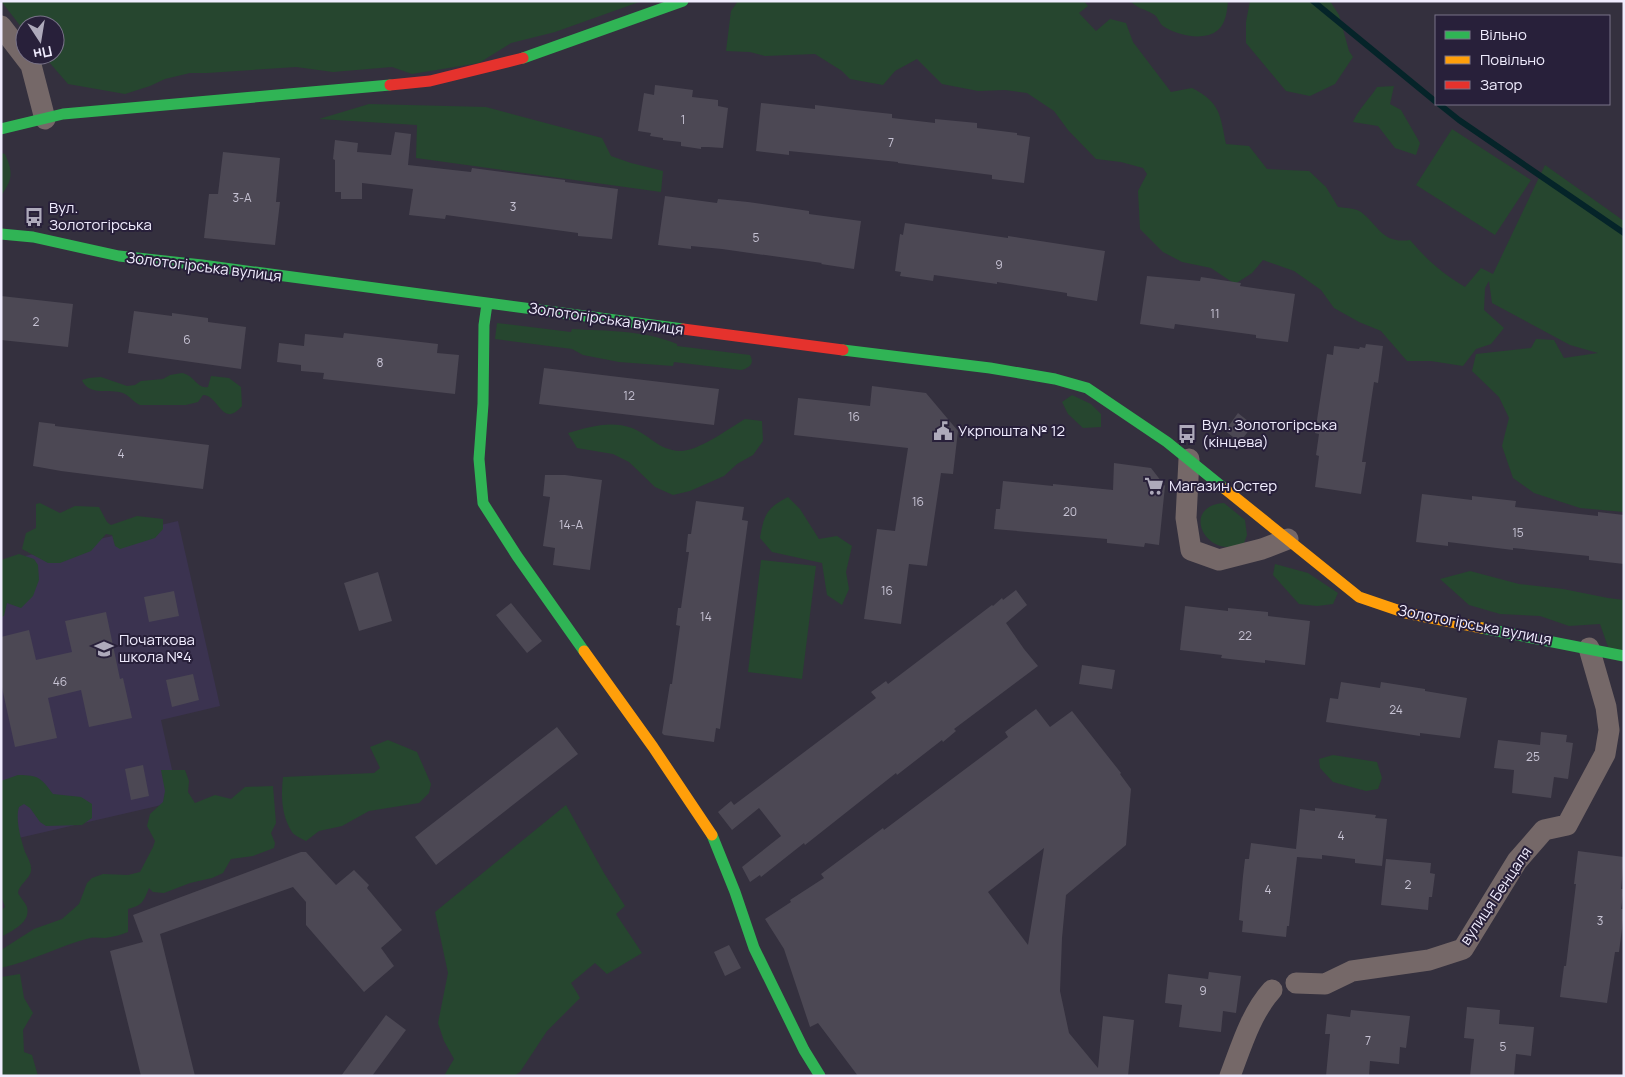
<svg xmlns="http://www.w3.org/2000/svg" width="1625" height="1077" viewBox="0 0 1625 1077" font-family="Manrope,sans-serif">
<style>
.built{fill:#3b3350}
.green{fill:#26462f}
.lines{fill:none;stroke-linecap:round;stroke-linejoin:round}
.stream{stroke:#052429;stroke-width:6}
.building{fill:#4c4854;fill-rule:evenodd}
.street{stroke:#756868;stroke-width:21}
.fast{stroke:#30b455;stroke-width:11}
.slow{stroke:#ff9f0a;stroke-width:11}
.jam{stroke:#e5322d;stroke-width:11}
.labels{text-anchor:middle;stroke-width:4;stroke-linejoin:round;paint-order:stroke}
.number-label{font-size:12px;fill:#c7c3d4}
.poi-label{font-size:15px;fill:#f0ecfe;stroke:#28203a;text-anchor:start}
.street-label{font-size:15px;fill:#f0ecfe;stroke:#28203a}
</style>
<rect width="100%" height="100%" fill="#34303e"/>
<!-- built -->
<path class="built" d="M178 521 220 706 161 720 179 801 10 840 1 804V591L32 584 25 556Z"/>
<!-- green -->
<path class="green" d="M1 1H642L555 32 511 43 479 63 412 74 392 67 333 72 296 67 207 73H190L165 79 150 86 125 94 68 84 43 55H55V25H25V32Z
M738 1H1084L1088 6 1079 13 1096 31 1110 19 1126 23 1133 42 1171 92 1192 88C1221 103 1220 115 1226 144L1249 146 1267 169 1309 171 1326 187 1338 207C1345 208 1356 208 1361 212 1379 226 1382 244 1410 240 1426 259 1443 274 1465 287L1481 268 1493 274 1545 165 1624 221V512L1580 508 1534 493 1513 478 1502 446 1509 418 1499 397 1472 371 1476 354 1531 348 1536 339 1554 340 1564 358 1598 353 1570 345 1492 303 1489 281 1485 288 1484 310 1504 328 1491 344 1476 349 1463 366 1431 361H1407L1381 331 1359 322 1334 308 1321 290 1294 271 1263 260 1252 273 1235 284 1211 268 1182 262 1163 252 1140 229 1138 191 1147 174 1143 168 1121 162 1096 159 1068 130 1054 111 1027 93 1005 90 978 91 942 84 917 59 895 71 883 85 850 79 842 71 815 54 765 56 750 52 726 51 731 11Z
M1130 1H1228C1227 11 1226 23 1218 30 1204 42 1176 35 1163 26 1159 23 1158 16 1153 14 1143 8 1140 10 1130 1Z
M1250 1H1330L1339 15 1349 51 1353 57 1335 84 1310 96 1286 91 1246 43V22Z
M1394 86 1390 104 1401 110 1420 143 1416 155 1395 148 1378 126 1353 122C1359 108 1369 100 1377 87Z
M369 104 486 107 602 138 611 156 631 163 663 171 661 192 416 158 417 125 319 119Z
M1452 129 1531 180 1495 235 1416 185Z
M1 153 5 154C13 172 13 179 1 196Z
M497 323 571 332 572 329C607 331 644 330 677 344V346L750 355C755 364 749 368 741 370L674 362 673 366 619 362 583 355 572 349 495 339Z
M182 373C194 375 197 389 208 387L211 376 229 378 241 387 242 406C222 429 219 395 203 395L198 402 186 405H140C133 402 130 396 123 393 110 388 89 397 82 380L89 378 101 377 127 386 135 385 141 381 163 379 170 375Z
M1072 395 1091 404 1101 414V427L1083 428 1068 414 1062 402Z
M745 419 762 421 763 441 753 455 737 464 724 476 690 491 673 495 655 487 629 462 613 454 577 448 568 433C589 427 610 420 632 428 650 435 658 450 680 451 699 451 728 429 745 419Z
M788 497 800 509 819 539 837 536 852 546 846 572 849 589 842 605 827 595 822 563 772 552 760 538C764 514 767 508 788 497Z
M40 503 60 513 75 506 99 507 107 522 111 525 137 516 163 519V529L155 538 120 549 115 546 112 535 106 534 91 551 60 563H48L22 549 26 533 36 528V504Z
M1224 503 1245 520 1247 535 1244 543C1206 562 1179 506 1224 503Z
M19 554 34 559 38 565 39 580 33 596 21 608 7 603 4 616 1 617V560Z
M761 560 816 566 802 679 748 672Z
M1275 564 1308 573 1338 593 1333 604 1317 606 1299 604 1273 575Z
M1470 571 1519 584 1563 589 1608 598 1624 600V651L1608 647 1600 624 1569 626 1540 616 1500 614 1469 605 1440 579Z
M388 740 417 752 431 784 429 793 419 803 369 811 342 826 319 831 306 841C301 838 295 836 292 832 281 815 281 795 283 777L374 773 380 768 370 747Z
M1333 755 1377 762 1382 778 1378 789 1366 791 1333 782 1320 768 1319 759Z
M161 770H185L189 781 188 792 195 803 215 795 231 799 245 787 273 786 276 823 271 833 275 843 274 848 253 856 231 859 223 873 212 878 190 883 164 893 153 892 149 888C143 902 143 905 128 909V932C121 935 113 937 105 938 100 938 95 937 90 938 59 946 32 961 1 968V950L34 929 62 919 79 904 87 883 92 878 103 874 128 875 140 872 153 847 155 841 147 826 150 814 163 802 165 791Z
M18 775C39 775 41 778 53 794L81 797 92 804V818L82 825 46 826 40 822 30 808 24 804 19 807C15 820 21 839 25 852 28 858 32 865 31 871 30 879 19 884 18 893 20 897 25 902 27 907 31 922 13 930 3 936L1 910 5 907 1 896V781Z
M566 805 604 873 625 906 616 914 642 953 607 974 595 963 571 983 580 998 547 1031 520 1072 514 1076H444L454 1059 444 1041 438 1023 448 973 435 912Z
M20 974 24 998 33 1013 23 1030 24 1052 32 1055 38 1076H1V977Z"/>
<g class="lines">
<!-- stream -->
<path class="stream" d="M1313 1 1436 102
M1439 104 1459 120 1624 233"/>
</g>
<!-- building -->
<path class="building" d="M655 85 693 90 692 97 718 100V106L728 108 723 148 708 147H701V149L681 146V142L663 140V138L650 136 651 133 638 131 644 93 654 95Z
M761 103 815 109V105L855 110 892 114V118L935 123V119L977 123V128L1017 133V135L1030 137 1024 183 992 179V175L898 163V162L789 151V155L756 151Z
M395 132 411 134 408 165 471 172 472 168 565 180V182L618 189 612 239 578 236V233L446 215 445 219 409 215 413 189 362 183V199H341V192H335V160L333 159 335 140 358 143 357 152 391 155Z
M223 152 280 158 276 202H280L275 245 204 238 209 194H218Z
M665 196 717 203 718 199 748 202 809 211V214L861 221 854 269 821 264 822 263 722 249 691 246V249L658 245Z
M905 223 1008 238V236L1105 251 1097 301 1067 296V293L997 282V284L934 275 933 281 900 276 901 272 895 271 900 234 903 235Z
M1147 276 1200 281 1201 277 1241 283 1240 286 1295 294 1288 342 1256 338V335L1175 324 1174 329 1140 324Z
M1 296 73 304 68 347 1 340Z
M134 311 172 316V313L208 318V322L246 327 241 369 128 353Z
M344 333 438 344 437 353 459 355 455 394 323 379 324 373 301 371V365L277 362 279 343 304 346 305 334 343 338Z
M1366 344 1383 346 1378 383 1374 382 1362 462H1366L1361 494 1315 487 1319 456 1316 455 1319 434 1315 433 1327 354 1333 355 1334 346 1359 349 1360 347 1365 348Z
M544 368 719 389 714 425 539 404Z
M872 386 926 393 958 431 953 474 941 473 927 566 909 564 901 624 864 619 877 529 895 531 908 448 794 435 798 398 870 406Z
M1238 413 1253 425 1240 442 1225 431Z
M39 422 55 424V426L209 445 203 489 61 471 33 466Z
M1114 463 1151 468 1165 486 1159 545 1145 543 1144 547 1107 543V539L994 529 996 509H1000L1003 481 1053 486V484L1113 490Z
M545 475H565L602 480 590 570 553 565 555 548 543 546 550 497 543 496Z
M1422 494 1472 500V496L1516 501 1515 507 1598 516V512L1624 515V564L1589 560V556L1513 548V550L1448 542V546L1416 542Z
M696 501 744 507 742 520 748 521 720 729 716 728 714 742 664 735 662 733 670 684H672L680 626 676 625 678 608H681L689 552H686L688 534H691Z
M378 572 392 621 359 631 344 583Z
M1016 590 1027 605 1006 623 1024 649 1038 666 954 729 956 731 943 742 942 740 897 775 896 773 805 845 804 843 761 877 760 875 750 882 742 867 781 836 759 808 732 830 718 812 731 801 734 805 876 698 871 692 886 681 888 684 992 605 993 606 1002 598 1003 600Z
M174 591 179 616 149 622 144 597Z
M511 603 542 641 527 653 496 615Z
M1185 606 1228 611V608L1268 612V616L1310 621 1305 665 1265 660V663L1221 658 1222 655 1180 650Z
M106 612 120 679 123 678 132 718 89 727 81 690 48 698 57 738 15 747 1 683V637L29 630 36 660 72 652 65 621Z
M1082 665 1115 670 1112 689 1079 684Z
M193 674 199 700 172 707 166 680Z
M1341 682 1380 688 1381 682 1425 689V691L1467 698 1460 738 1420 733V736L1326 722 1330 698 1338 699Z
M1036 709 1050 727 1072 711 1121 773 1120 774 1131 789 1126 845 1066 895 1062 938 1060 991 1069 1033 1098 1068 1103 1016 1134 1020 1128 1076H858L818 1023 810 1027 784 949 765 919 791 902 790 900 824 878 821 874 883 828 884 830 1008 737 1005 732ZM1044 848 1028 945 988 892Z
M557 727 578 754 436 865 415 837Z
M1541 732 1567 735 1566 742 1573 743 1568 779 1554 777 1551 798 1512 793 1514 770 1494 768 1498 740 1540 745Z
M143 765 149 796 131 800 125 769Z
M1315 808 1376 815 1375 818 1387 819 1382 866 1355 863V859L1322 855V859L1297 857 1289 926H1287L1286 937 1242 932 1243 921 1239 920 1243 876 1245 859H1249L1251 843 1296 849 1300 809 1315 811Z
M1578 851 1624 857 1621 889H1624L1621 909H1624V913L1619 952H1615L1607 1003 1560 997 1564 966H1566L1576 884H1574Z
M301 852H306L336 885 354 870 369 885 367 888 402 930 381 948 394 966 364 992 306 925V902L293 887 160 934 195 1076H141L110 951 143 942 133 915Z
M1386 859 1431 863 1430 873 1435 874 1432 897H1429L1428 910 1381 905Z
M729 945 741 968 725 976 714 952Z
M1209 972 1241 976 1236 1013 1223 1011 1221 1032 1179 1027 1182 1005 1165 1003 1168 974 1208 979Z
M1467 1007 1500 1010 1499 1024 1534 1027 1531 1056 1516 1054 1514 1076H1470L1474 1039 1464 1038Z
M1351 1010 1410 1016 1406 1048 1400 1047 1399 1064 1370 1061 1369 1076H1326L1330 1034H1325L1327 1014 1350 1017Z
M386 1015 406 1030 372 1076H341Z"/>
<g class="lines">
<!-- street -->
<path class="street" d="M1 26 31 65 45 119
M1189 459 1186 518 1191 550 1219 560 1262 549 1288 539
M1296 983 1325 984 1352 971 1429 960 1463 949 1517 861 1544 830 1567 825 1605 754 1609 730 1606 707 1589 648
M1230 1076C1241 1047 1251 1013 1272 990"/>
<!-- fast -->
<path class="fast" d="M523 58 683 1
M1 129 63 114 390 85
M1 234 33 237 119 256 202 265 683 329
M487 304 484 325 483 404 479 459 483 503 517 556 584 651
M843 350 990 368 1055 379 1087 388 1167 442 1225 489
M1482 628 1624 656
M712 835 735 892 754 948 804 1050 820 1076"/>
<!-- slow -->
<path class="slow" d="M1225 489 1359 597 1406 613 1482 628
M584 651 653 747 712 835"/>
<!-- jam -->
<path class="jam" d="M390 85 430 81 523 58
M683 329 843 350"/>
</g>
<!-- icons -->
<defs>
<g id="bus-bare" transform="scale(1.5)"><path d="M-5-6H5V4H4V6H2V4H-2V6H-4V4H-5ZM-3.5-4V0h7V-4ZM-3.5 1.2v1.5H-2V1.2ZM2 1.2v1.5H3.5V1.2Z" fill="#aeaabb" stroke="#28203a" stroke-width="2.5" paint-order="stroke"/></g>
<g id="civic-bare" transform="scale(1.5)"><path d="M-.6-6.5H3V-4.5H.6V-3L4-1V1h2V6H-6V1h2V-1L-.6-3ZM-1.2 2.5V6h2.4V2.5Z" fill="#aeaabb" stroke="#28203a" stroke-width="2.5" paint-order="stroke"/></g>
<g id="supermarket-bare" transform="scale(1.5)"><path d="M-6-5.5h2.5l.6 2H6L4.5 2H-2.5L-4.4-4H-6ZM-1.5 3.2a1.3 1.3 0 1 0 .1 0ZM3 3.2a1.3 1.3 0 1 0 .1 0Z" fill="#aeaabb" stroke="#28203a" stroke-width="2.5" paint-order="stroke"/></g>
<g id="school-bare" transform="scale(1.5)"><path d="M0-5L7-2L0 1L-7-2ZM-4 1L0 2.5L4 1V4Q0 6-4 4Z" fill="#aeaabb" stroke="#28203a" stroke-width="2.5" paint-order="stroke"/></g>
</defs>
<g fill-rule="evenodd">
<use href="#bus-bare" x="34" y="217"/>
<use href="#civic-bare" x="943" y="431"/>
<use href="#bus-bare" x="1187" y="434"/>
<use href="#supermarket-bare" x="1154" y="486"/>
<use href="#school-bare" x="104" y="649"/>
</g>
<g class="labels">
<!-- number labels -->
<g class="number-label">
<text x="683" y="124">1</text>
<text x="891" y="147">7</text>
<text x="242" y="202">3-А</text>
<text x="513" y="211">3</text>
<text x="756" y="242">5</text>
<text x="999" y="269">9</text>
<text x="1215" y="318">11</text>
<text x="36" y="326">2</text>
<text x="187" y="344">6</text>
<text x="380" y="367">8</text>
<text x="629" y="400">12</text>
<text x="854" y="421">16</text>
<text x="121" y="458">4</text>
<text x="918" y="506">16</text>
<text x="1070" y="516">20</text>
<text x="571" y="529">14-А</text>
<text x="1518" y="537">15</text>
<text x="887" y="595">16</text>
<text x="706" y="621">14</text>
<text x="1245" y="640">22</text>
<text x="60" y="686">46</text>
<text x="1396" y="714">24</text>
<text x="1533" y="761">25</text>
<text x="1341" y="840">4</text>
<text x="1408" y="889">2</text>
<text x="1268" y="894">4</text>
<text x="1600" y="925">3</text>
<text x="1203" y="995">9</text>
<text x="1368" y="1045">7</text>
<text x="1503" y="1051">5</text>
</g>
<!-- poi labels -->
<g class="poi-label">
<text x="49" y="213">Вул.<tspan x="49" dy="17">Золотогірська</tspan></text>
<text x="1202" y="430">Вул. Золотогірська<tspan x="1202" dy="17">(кінцева)</tspan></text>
<text x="958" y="436">Укрпошта № 12</text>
<text x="1169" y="491">Магазин Остер</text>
<text x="119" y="645">Початкова<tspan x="119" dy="17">школа №4</tspan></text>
</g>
<!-- street labels -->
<g class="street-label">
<text transform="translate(204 267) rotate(7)" y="5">Золотогірська вулиця</text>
<text transform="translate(606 319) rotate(8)" y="5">Золотогірська вулиця</text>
<text transform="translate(1475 625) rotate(11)" y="5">Золотогірська вулиця</text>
<text transform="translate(1496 896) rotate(-56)" y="5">вулиця Бенцаля</text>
</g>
</g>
<!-- border -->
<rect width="1625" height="1077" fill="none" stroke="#f0ecfe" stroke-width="5"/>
<!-- legend -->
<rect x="1435" y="15" width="175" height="90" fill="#28203a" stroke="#787288"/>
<rect x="1445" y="31" width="25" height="8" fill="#30b455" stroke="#787288"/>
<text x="1480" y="40" font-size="15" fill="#f0ecfe">Вільно</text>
<rect x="1445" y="56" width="25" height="8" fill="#ff9f0a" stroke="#787288"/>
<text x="1480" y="65" font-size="15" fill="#f0ecfe">Повільно</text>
<rect x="1445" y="81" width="25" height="8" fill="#e5322d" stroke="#787288"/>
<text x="1480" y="90" font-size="15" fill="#f0ecfe">Затор</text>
<!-- north arrow -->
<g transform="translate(40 40) rotate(168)"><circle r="24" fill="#28203a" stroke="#787288"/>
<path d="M0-4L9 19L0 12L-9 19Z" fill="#aeaabb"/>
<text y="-8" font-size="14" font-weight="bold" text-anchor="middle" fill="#f0ecfe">Пн</text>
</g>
</svg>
